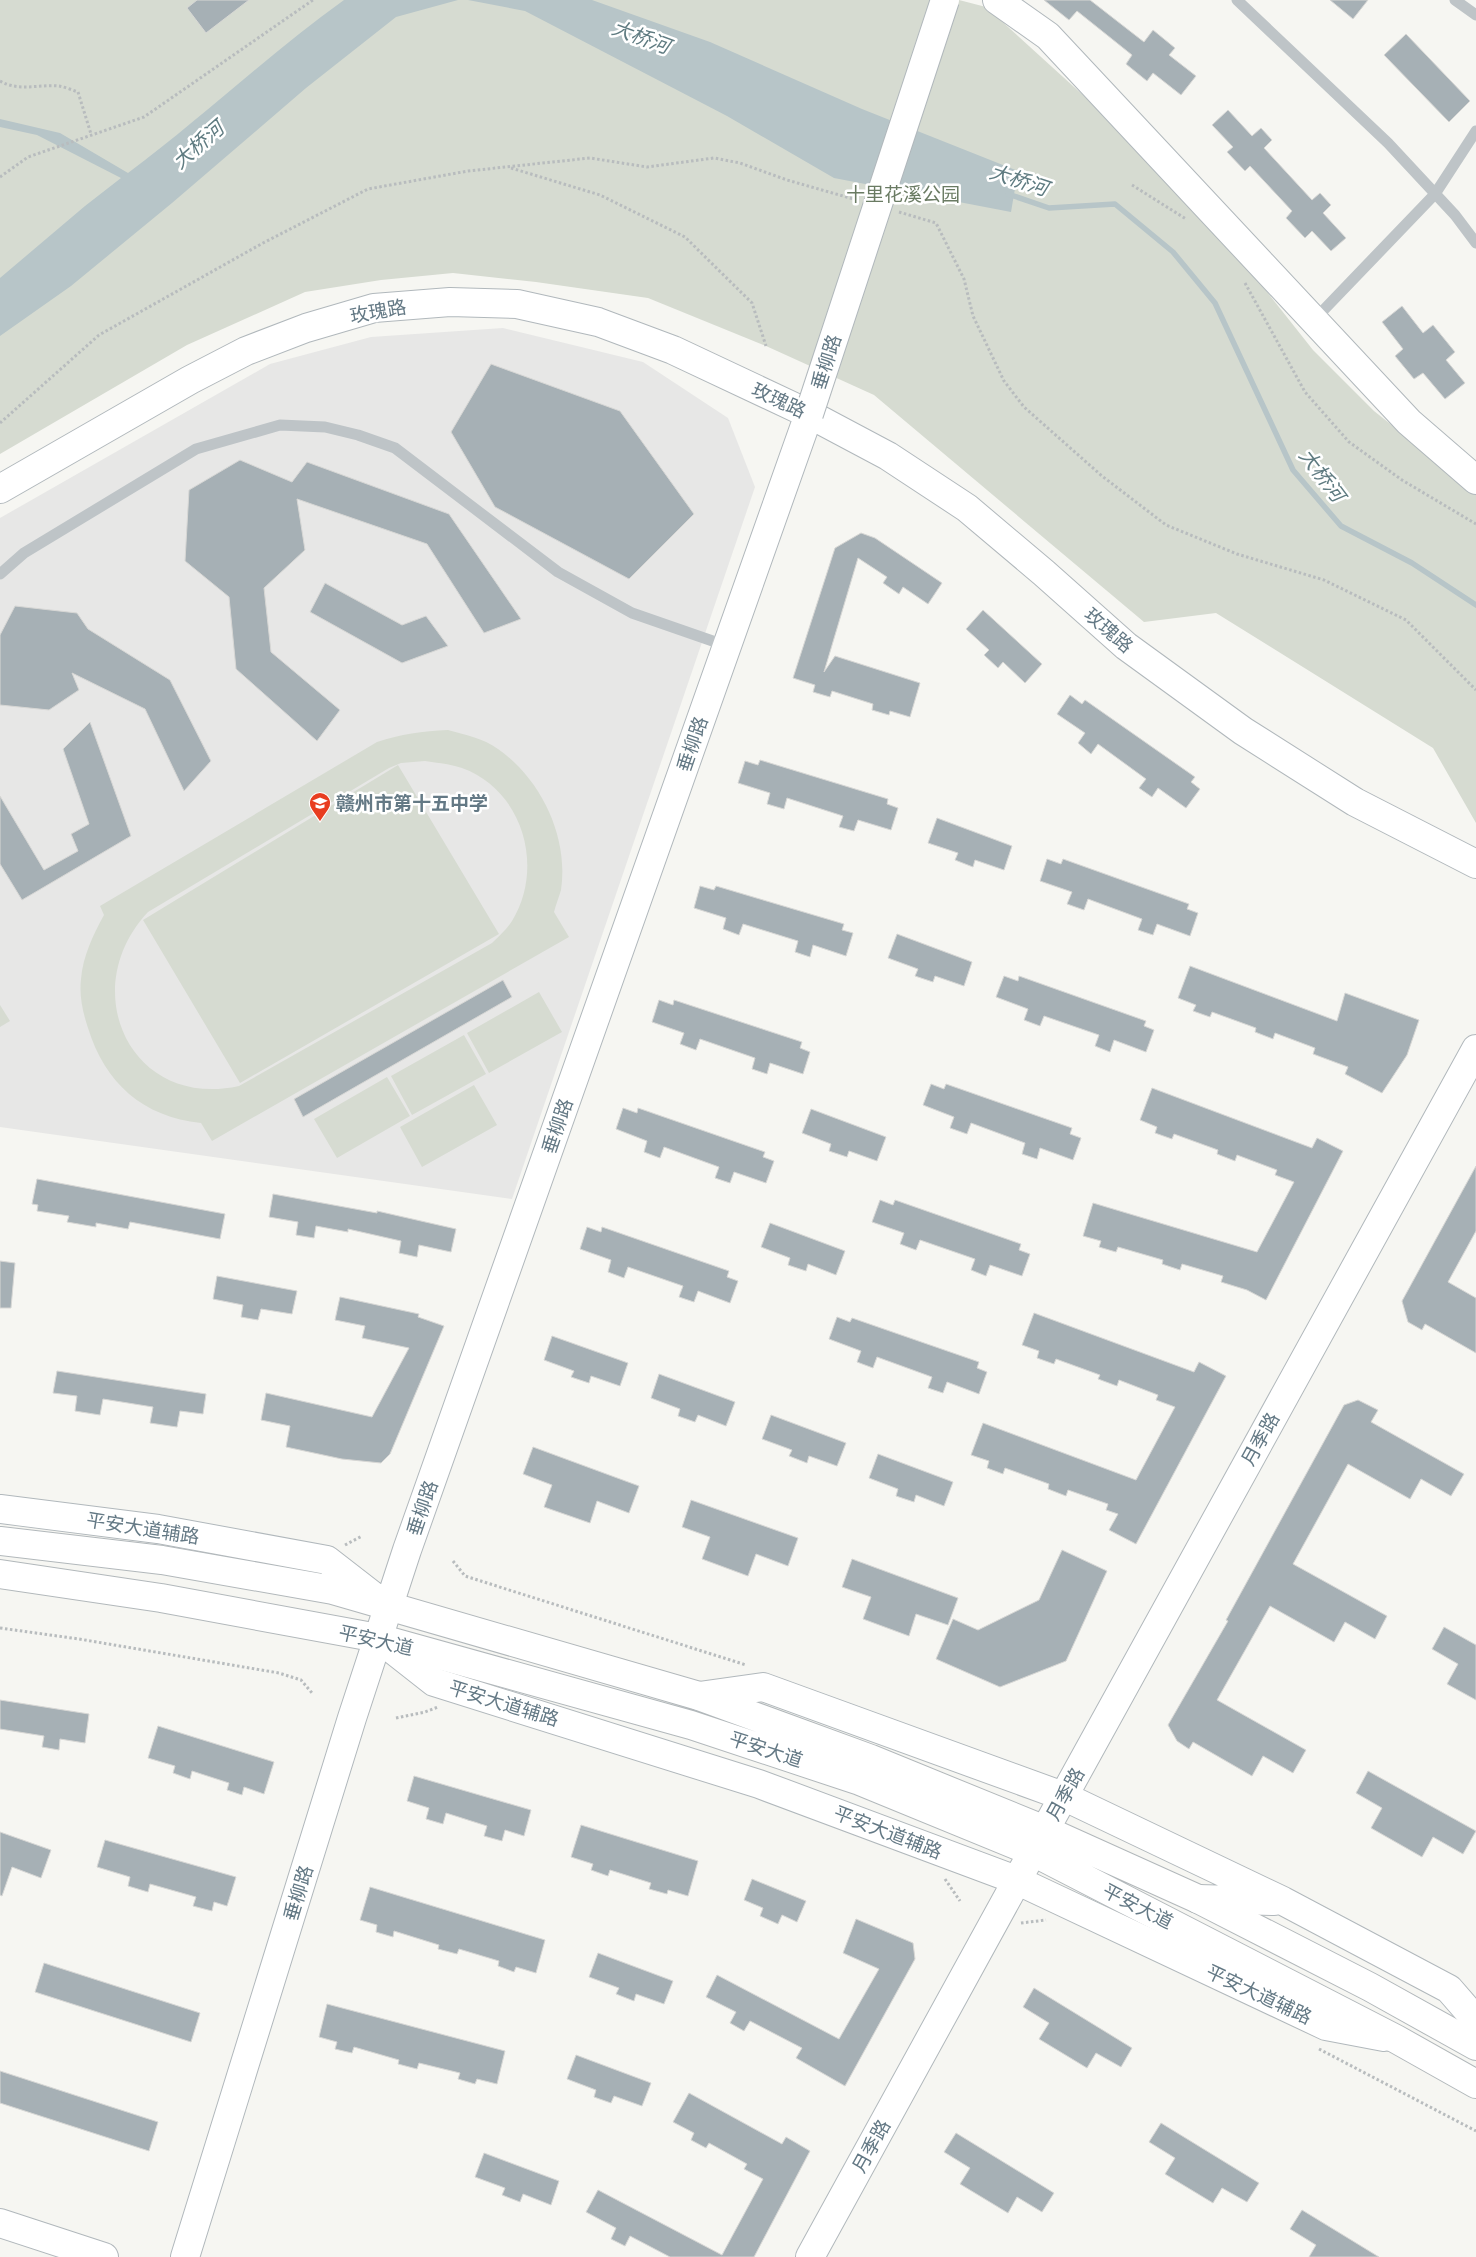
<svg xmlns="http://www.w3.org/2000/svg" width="1476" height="2257" viewBox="0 0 1476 2257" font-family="Cabin,'Noto Sans SC',sans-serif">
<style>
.built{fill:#e7e7e6}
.green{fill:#d6dbd1;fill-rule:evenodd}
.water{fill:#b7c5c8}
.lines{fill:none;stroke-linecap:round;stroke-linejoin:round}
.stream{stroke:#b7c5c8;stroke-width:5.5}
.building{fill:#a6b0b5;stroke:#d7d7d5}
.secondary-casing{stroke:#b1b8bc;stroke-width:30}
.primary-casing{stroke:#b2b8bb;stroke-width:30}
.path{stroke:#b8bcbe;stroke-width:3;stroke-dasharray:2.5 2.5;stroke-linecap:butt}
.lane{stroke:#bec4c7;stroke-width:11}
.secondary{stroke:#fff;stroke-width:28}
.primary{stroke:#fff;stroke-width:28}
.secondary-bridge-casing{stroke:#b1b8bc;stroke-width:30;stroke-linecap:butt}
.secondary-bridge{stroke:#fff;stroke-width:28}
.labels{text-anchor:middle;stroke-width:5;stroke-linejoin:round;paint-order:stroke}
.park-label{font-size:19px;fill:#6a7b63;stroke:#fff}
.street-label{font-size:19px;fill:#647985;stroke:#fff}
.poi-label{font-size:19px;font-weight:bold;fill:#647985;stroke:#fff;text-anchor:start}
.water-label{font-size:20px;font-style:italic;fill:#5f7b81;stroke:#fff}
</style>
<rect width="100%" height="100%" fill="#f6f6f2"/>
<!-- built -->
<path class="built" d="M503 328 643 362 728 418 755 487 512 1199 0 1127V518L270 364 371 337Z"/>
<!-- green -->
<path class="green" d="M0 0H959L986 7 1128 136 1218 230 1313 350 1374 411 1476 492V823L1433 748 1216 613 1144 622 874 395 766 346 648 298 536 282 453 273 381 280 305 292 187 345 0 454Z
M448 730C465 735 483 738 498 749 541 779 569 837 561 890 559 897 556 904 554 912L569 937 212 1141 201 1123C143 1117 105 1083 88 1028 83 1013 79 996 81 979 83 956 93 935 104 915L100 906 377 742C401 734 422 731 448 730ZM425 761C437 763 451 764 462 768 523 790 545 867 512 921 507 929 499 936 492 943L239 1086C131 1110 75 990 148 912L389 768 401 763Z
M398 765 499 934 240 1083 143 920Z
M539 992 562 1032 489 1073 467 1033Z
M0 1005 10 1021 0 1027Z
M464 1035 486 1074 412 1115 391 1076Z
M387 1077 410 1116 337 1158 314 1119Z
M474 1085 497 1125 422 1167 400 1127Z"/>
<!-- water -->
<path class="water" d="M344 0H458L396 17 306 88 172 203 71 286 0 336V278L85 206 121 178 37 135 0 127V119L60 133 128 173C202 118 269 54 344 0Z
M468 0H592L710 42 862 109 1018 171 1011 212 834 178 727 116 525 11Z"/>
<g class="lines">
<!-- stream -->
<path class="stream" d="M1008 194 1049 208 1115 204 1173 252 1215 303 1293 470 1341 526 1412 563 1476 605"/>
</g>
<!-- building -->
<path class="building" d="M197 0H249L206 33 187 8Z
M1044 0H1090L1144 42 1153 30 1175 48 1169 55 1196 76 1181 95 1153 73 1147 81 1126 64 1132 55 1077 11 1069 20Z
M1330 0H1368L1353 19Z
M1406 34 1470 101 1449 122 1384 55Z
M1228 110 1252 136 1261 128 1272 140 1264 148 1312 200 1320 193 1331 205 1323 213 1346 238 1331 251 1312 231 1305 238 1286 218 1292 211 1250 166 1245 171 1227 152 1233 147 1212 125Z
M1402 306 1423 333 1433 325 1455 352 1446 360 1465 383 1445 399 1423 373 1414 379 1395 356 1403 349 1382 322Z
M491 364 620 411 694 514 629 579 495 507 451 432Z
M240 460 292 482 307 462 449 514 521 619 484 633 427 544 297 499 305 550 264 588 271 652 340 710 317 741 236 669 229 597 185 561 189 490Z
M861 533 875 538 942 583 928 604 903 587 899 594 883 583 887 577 858 558 824 672 835 656 920 683 910 717 890 711 889 715 872 710 873 704 832 691 830 697 813 692 815 685 793 678 835 548Z
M325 583 402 625 426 616 448 646 402 663 310 612Z
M15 606 77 613 88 629 170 680 211 761 184 791 145 709 72 673 79 690 49 710 0 705V635Z
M983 610 1042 664 1025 683 1003 662 998 668 984 655 989 650 966 629Z
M1070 695 1082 704 1085 700 1195 777 1191 782 1200 789 1186 808 1158 788 1152 797 1139 788 1146 779 1098 744 1091 754 1078 743 1085 733 1057 714Z
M90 722 131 836 22 900 0 864V796L44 870 78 851 71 834 89 824 63 749Z
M760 760 888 799 887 804 898 808 891 830 858 820 854 831 839 827 843 816 787 798 784 809 767 804 770 793 738 783 745 761 758 765Z
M937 818 1012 846 1004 870 975 860 973 867 955 860 958 853 928 843Z
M1047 859 1061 864 1063 859 1189 904 1187 909 1198 913 1190 936 1157 924 1153 935 1138 930 1142 919 1088 899 1084 910 1067 904 1072 892 1040 881Z
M700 886 714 890 716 886 844 924 842 930 853 933 846 956 813 945 810 957 795 952 798 941 743 924 739 935 723 929 726 918 694 908Z
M897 934 972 962 964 986 935 976 933 982 915 976 918 969 888 958Z
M1190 966 1337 1021 1345 993 1419 1020 1407 1055 1382 1093 1345 1074 1348 1067 1313 1054 1315 1048 1275 1033 1273 1039 1255 1032 1256 1028 1212 1012 1210 1017 1193 1011 1196 1005 1178 998Z
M1004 976 1018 981 1019 976 1146 1021 1144 1026 1154 1030 1146 1052 1114 1040 1110 1052 1095 1046 1099 1035 1044 1016 1040 1026 1024 1020 1028 1009 996 997Z
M503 980 512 997 303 1117 294 1099Z
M659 1000 673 1005 674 1000 802 1042 800 1048 810 1052 803 1074 770 1063 767 1074 752 1069 755 1058 700 1039 696 1050 680 1044 684 1033 652 1022Z
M931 1084 944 1089 946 1084 1072 1128 1070 1134 1081 1138 1073 1160 1040 1148 1037 1159 1022 1154 1025 1143 971 1123 967 1134 950 1128 954 1117 923 1105Z
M1152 1088 1312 1148 1317 1138 1343 1151 1266 1300 1247 1290 1221 1282 1223 1276 1182 1264 1180 1270 1162 1264 1163 1260 1118 1247 1116 1252 1099 1247 1101 1241 1083 1236 1093 1203 1257 1252 1294 1182 1275 1175 1277 1170 1237 1155 1235 1161 1217 1154 1218 1150 1174 1134 1172 1139 1155 1133 1157 1127 1140 1120Z
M623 1108 637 1113 638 1108 765 1152 763 1157 774 1161 766 1183 734 1172 730 1183 715 1178 719 1167 664 1147 660 1158 644 1152 647 1141 616 1129Z
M811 1109 886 1137 877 1161 849 1151 847 1157 829 1151 831 1144 802 1133Z
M1476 1166V1231L1448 1282 1476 1298V1353L1425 1324 1422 1330 1408 1322 1402 1301Z
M37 1179 225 1214 220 1239 130 1222 128 1229 96 1223V1227L67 1222 69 1216 37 1211 38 1205 32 1204Z
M273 1194 377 1213V1211L456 1229 451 1252 419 1245 417 1257 399 1253 401 1241 348 1229V1232L316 1226 314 1238 296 1235 298 1222 269 1217Z
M880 1200 893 1205 895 1200 1021 1244 1019 1250 1030 1254 1022 1276 990 1265 986 1276 971 1270 975 1259 920 1240 916 1250 900 1244 904 1233 872 1222Z
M770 1223 845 1251 836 1275 808 1264 806 1271 788 1265 790 1258 761 1247Z
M587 1227 601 1232 602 1227 729 1271 727 1277 738 1281 730 1303 698 1291 694 1302 679 1297 683 1286 628 1267 624 1278 608 1272 611 1260 580 1249Z
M0 1261 15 1263 11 1308H0Z
M217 1276 297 1291 292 1314 261 1309 258 1320 241 1317 243 1305 213 1299Z
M340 1297 419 1314 418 1317 444 1326 390 1454 381 1463 342 1459 286 1447 290 1426 261 1420 266 1393 372 1417 409 1348 362 1338 365 1326 335 1320Z
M1034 1313 1194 1372 1199 1362 1226 1376 1136 1544 1109 1530 1118 1514 1106 1510 1108 1504 1068 1490 1066 1496 1048 1489 1049 1484 1005 1468 1003 1474 987 1468 989 1461 971 1455 983 1423 1136 1480 1175 1407 1156 1400 1158 1395 1119 1380 1117 1386 1098 1379 1100 1375 1056 1359 1054 1364 1037 1358 1039 1351 1022 1345Z
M837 1317 850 1322 852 1318 979 1362 977 1368 987 1372 979 1394 947 1382 943 1393 928 1388 932 1377 877 1357 873 1368 857 1362 861 1351 829 1339Z
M552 1336 628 1363 620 1386 591 1376 589 1383 571 1377 574 1371 544 1360Z
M57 1371 206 1394 203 1414 180 1411 177 1427 150 1423 153 1407 103 1399 100 1415 75 1411 77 1396 53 1393Z
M659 1374 735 1402 726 1426 698 1415 695 1422 678 1416 680 1409 651 1398Z
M1358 1400 1378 1410 1371 1422 1464 1474 1451 1496 1421 1479 1410 1499 1348 1464 1293 1564 1387 1616 1375 1639 1345 1622 1334 1642 1270 1606 1217 1700 1306 1750 1293 1773 1263 1756 1252 1776 1193 1742 1189 1749 1177 1741 1168 1725 1228 1621 1226 1620 1344 1405Z
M771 1415 846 1443 837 1466 809 1456 807 1463 789 1456 792 1450 762 1439Z
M533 1447 639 1486 629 1513 597 1501 590 1523 544 1507 552 1485 523 1474Z
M878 1454 953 1482 944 1506 916 1495 914 1502 896 1496 898 1489 869 1478Z
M691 1500 798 1538 788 1566 756 1554 748 1576 702 1559 710 1537 682 1527Z
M1062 1550 1107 1571 1066 1661 1000 1687 936 1659 953 1619 978 1630 1039 1600Z
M852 1559 958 1598 948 1625 916 1614 909 1636 863 1619 871 1597 842 1587Z
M1444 1627 1476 1645V1700L1447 1684 1458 1664 1432 1649Z
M0 1700 89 1714 85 1743 60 1739 59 1750 42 1747 44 1736 0 1729Z
M158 1726 274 1762 264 1794 244 1787 242 1795 227 1790 229 1783 192 1771 190 1779 173 1773 175 1766 148 1758Z
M1368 1771 1476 1831 1463 1854 1433 1837 1422 1857 1371 1828 1382 1808 1356 1793Z
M414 1776 531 1810 524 1836 505 1830 502 1841 484 1836 487 1826 446 1813 443 1824 426 1819 429 1808 407 1801Z
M581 1825 698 1861 688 1896 668 1890 667 1894 649 1889 651 1883 610 1870 608 1876 591 1870 593 1864 571 1857Z
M0 1832 51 1850 41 1878 12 1867 2 1896 0 1895Z
M105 1840 236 1877 227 1906 214 1902 212 1911 193 1906 196 1897 150 1884 148 1892 128 1886 130 1877 97 1867Z
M752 1879 806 1901 797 1922 782 1915 778 1924 760 1916 763 1908 744 1900Z
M370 1887 545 1940 536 1973 516 1967 514 1972 498 1966 499 1961 459 1949 457 1954 438 1949 439 1945 394 1931 393 1937 376 1932 377 1925 360 1920Z
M856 1919 913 1943 915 1959 845 2086 796 2058 802 2048 750 2021 744 2031 730 2023 736 2012 706 1997 717 1975 839 2039 879 1969 843 1953Z
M598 1953 673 1981 664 2004 636 1994 634 2001 616 1994 619 1988 589 1977Z
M44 1963 200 2013 191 2042 35 1992Z
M1034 1988 1132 2048 1121 2067 1096 2053 1087 2068 1039 2039 1049 2023 1023 2007Z
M327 2004 505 2051 497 2084 477 2079 475 2084 458 2079 460 2073 419 2063 417 2069 398 2064 399 2060 354 2047 352 2053 335 2049 337 2042 319 2037Z
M576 2055 651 2083 642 2106 614 2096 611 2103 594 2097 596 2090 567 2079Z
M0 2071 158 2122 149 2151 0 2103Z
M689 2093 782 2144 786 2137 810 2151 754 2257H670L630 2236 625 2246 611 2239 616 2228 586 2212 598 2190 722 2255 763 2179 744 2169 747 2164 709 2143 706 2148 691 2140 694 2133 673 2122Z
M1161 2123 1259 2183 1247 2202 1222 2188 1213 2203 1165 2174 1175 2158 1149 2142Z
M956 2133 1054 2193 1042 2212 1017 2197 1008 2213 960 2184 970 2168 944 2152Z
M484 2153 559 2181 551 2205 523 2194 520 2202 502 2195 505 2188 475 2177Z
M1302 2210 1379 2257H1309L1316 2245 1290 2229Z"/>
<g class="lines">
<!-- secondary casing -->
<g class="secondary-casing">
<path id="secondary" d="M997 0 1048 36 1409 422 1476 480
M0 489 190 380 246 351 306 328 374 308 450 302 517 304 598 322 673 350 809 414 888 456 967 508 1044 573 1126 646 1243 731 1355 802 1476 864
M0 1509 158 1529 327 1560 385 1605
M378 1638 434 1682 759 1784 1016 1880 1326 2026 1384 2037
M699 1696 763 1687 1063 1796 1283 1901 1449 1989 1476 2020
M1045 1830 1476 1049
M1198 1899 1274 1901
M0 2223 104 2257
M185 2257 352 1718 407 1550 809 414
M810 2257 1026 1864"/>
</g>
<!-- primary casing -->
<g class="primary-casing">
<path id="primary" d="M0 1541 162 1560 333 1590 699 1696 871 1759 1045 1830 1198 1899 1370 1987 1476 2046
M0 1574 161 1598 378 1638 691 1725 860 1781 1033 1852 1396 2039 1476 2084"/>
</g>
<!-- path -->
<path class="path" d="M0 81C19 92 39 84 59 86 65 87 72 90 78 92L91 134
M511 168 600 195 685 237 752 303 766 346
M0 177 28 157 144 117 313 0
M1132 185 1186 219
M899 212 936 223 964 279 973 316 1004 381 1024 407 1102 476 1166 525 1237 554 1324 580 1406 620 1476 690
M1245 283 1305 392 1349 442 1402 480 1476 524
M0 423 99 335 263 243 368 189 468 171 590 158 647 167 714 158 740 163 787 180 857 200
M345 1545 362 1536
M453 1561 465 1576 746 1665
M0 1628 79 1639 279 1673 301 1680 312 1693
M396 1718 425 1712 438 1707
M945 1879 960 1901
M1021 1923 1046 1920
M1319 2049 1476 2131"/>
<!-- lane -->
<path class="lane" d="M1237 0 1388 143 1455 215 1476 243
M1455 0 1476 15
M1314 320 1435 194 1476 131
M0 574 24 553 196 449 280 425 325 427 358 435 395 448 558 572 632 613 727 646"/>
<!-- secondary -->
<use href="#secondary" class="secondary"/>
<!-- primary -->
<use href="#primary" class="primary"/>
<!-- secondary-bridge casing -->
<g class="secondary-bridge-casing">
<path id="secondary-bridge" d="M809 414 945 0"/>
</g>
<!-- secondary-bridge -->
<use href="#secondary-bridge" class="secondary-bridge"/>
</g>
<!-- icons -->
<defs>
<g id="school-pin" transform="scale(1.125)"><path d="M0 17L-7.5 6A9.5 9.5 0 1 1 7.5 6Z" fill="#e83d20" stroke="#fff"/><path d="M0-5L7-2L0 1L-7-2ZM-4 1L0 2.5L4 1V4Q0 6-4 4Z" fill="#fff"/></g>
</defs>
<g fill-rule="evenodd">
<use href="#school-pin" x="320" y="803"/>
</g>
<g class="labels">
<!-- park labels -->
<g class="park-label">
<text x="903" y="201">十里花溪公园</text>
</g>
<!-- street labels -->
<g class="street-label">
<text transform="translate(378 311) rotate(-10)" y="7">玫瑰路</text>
<text transform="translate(826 362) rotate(-72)" y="7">垂柳路</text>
<text transform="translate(779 400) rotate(25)" y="7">玫瑰路</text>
<text transform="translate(1109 630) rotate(41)" y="7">玫瑰路</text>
<text transform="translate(692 744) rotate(-71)" y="7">垂柳路</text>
<text transform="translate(557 1126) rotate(-71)" y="7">垂柳路</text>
<text transform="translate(1260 1439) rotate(-61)" y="7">月季路</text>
<text transform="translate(422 1508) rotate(-71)" y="7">垂柳路</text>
<text transform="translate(143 1528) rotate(9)" y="7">平安大道辅路</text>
<text transform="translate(376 1640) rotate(13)" y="7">平安大道</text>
<text transform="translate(504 1703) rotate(17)" y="7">平安大道辅路</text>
<text transform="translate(766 1749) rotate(18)" y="7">平安大道</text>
<text transform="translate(1065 1794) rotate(-61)" y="7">月季路</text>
<text transform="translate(888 1832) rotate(21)" y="7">平安大道辅路</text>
<text transform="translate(298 1893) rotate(-73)" y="7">垂柳路</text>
<text transform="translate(1138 1906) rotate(27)" y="7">平安大道</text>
<text transform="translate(1259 1994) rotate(25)" y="7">平安大道辅路</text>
<text transform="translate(871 2146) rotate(-61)" y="7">月季路</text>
</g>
<!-- poi labels -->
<g class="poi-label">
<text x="336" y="810">赣州市第十五中学</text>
</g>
<!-- water labels -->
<g class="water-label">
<text transform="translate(641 37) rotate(20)" y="7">大桥河</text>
<text transform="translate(198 145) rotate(-41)" y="7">大桥河</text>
<text transform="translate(1019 180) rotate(18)" y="7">大桥河</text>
<text transform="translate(1322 475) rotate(53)" y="7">大桥河</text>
</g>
</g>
</svg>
